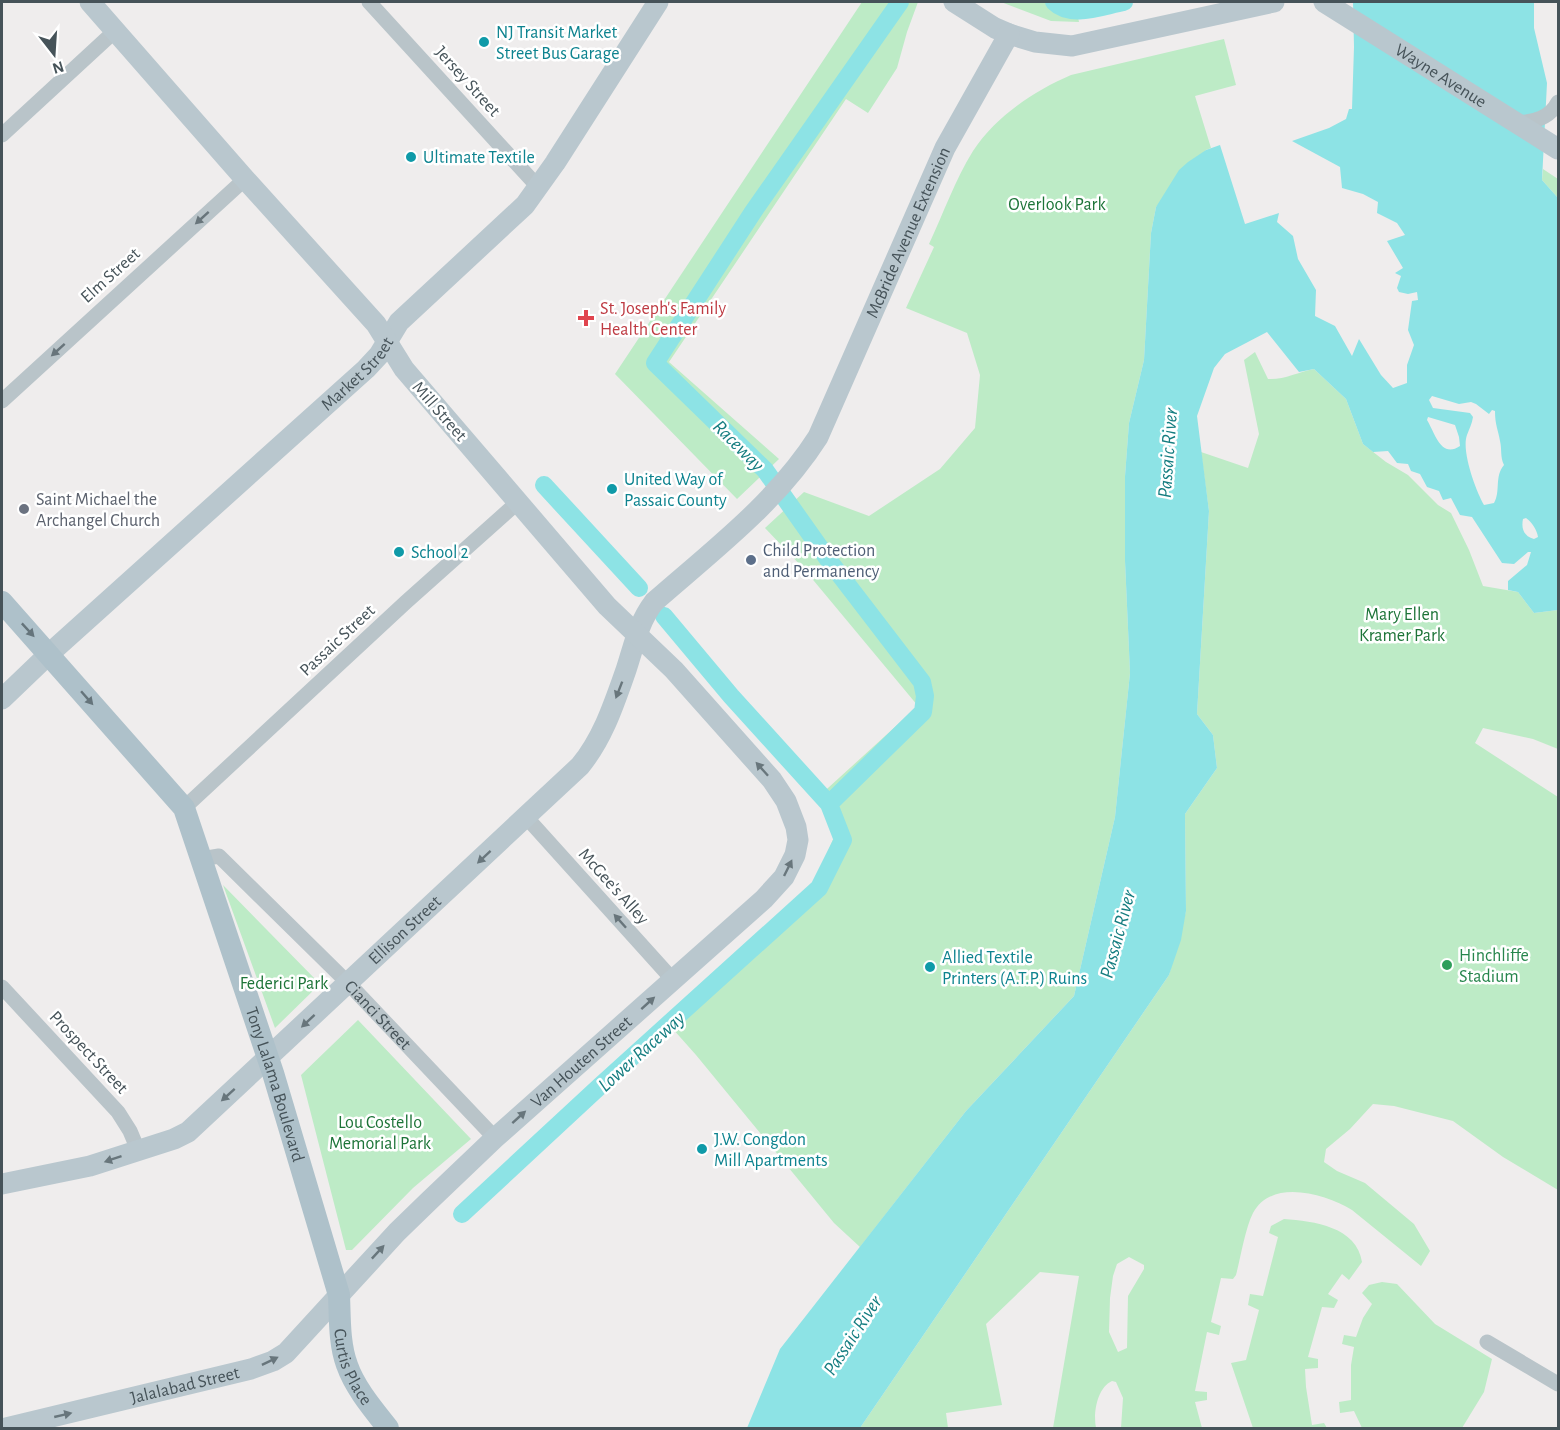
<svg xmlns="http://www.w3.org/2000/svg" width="1560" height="1430" viewBox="0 0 1560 1430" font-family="'Alegreya Sans',sans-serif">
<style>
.green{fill:#bdebc6;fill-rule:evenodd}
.water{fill:#8de3e5;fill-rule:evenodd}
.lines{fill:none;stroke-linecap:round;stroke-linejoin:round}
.canal{stroke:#8de3e5;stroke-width:18}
.street{stroke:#b9c4c9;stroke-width:15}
.secondary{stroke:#b9c7ce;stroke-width:21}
.primary{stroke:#aec1ca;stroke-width:22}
.oneway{fill:#68757b}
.oneway2{fill:#65747b}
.oneway3{fill:#68767c}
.culture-dot{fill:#0f9aa8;stroke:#fff;stroke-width:2}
.health-dot{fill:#e0444e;stroke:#fff;stroke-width:2}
.worship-dot{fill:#6b7280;stroke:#fff;stroke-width:2}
.service-dot{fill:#5c6f8a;stroke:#fff;stroke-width:2}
.leisure-dot{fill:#2e9e5b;stroke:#fff;stroke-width:2}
.labels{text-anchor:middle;stroke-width:5;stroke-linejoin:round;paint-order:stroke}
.culture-label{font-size:18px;fill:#0d838f;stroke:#fff;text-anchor:start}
.street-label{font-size:18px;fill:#465359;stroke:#fff}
.park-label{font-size:18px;fill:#1d7438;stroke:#fff}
.health-label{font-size:18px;fill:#be3a42;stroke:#fff;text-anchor:start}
.worship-label{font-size:18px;fill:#5b616d;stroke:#fff;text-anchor:start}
.service-label{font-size:18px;fill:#4e5e75;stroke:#fff;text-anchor:start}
.leisure-label{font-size:18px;fill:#27864d;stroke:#fff;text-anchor:start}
.water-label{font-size:20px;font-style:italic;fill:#157d80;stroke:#fff}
</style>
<rect width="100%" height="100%" fill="#efeded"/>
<!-- green -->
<path class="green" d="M862 2H918L907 32 897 68 868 113 846 99 669 362 779 459 737 499 615 374Z
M1001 2H1075L1079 22 1051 21Z
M1224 39 1236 85 1195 96 1211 148 1206 150 1156 207 1151 233 1144 360 1129 423 1125 476V561L1130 673 1115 817 1074 996 966 1111 860 1247 834 1223 696 1055 664 1019 815 882 834 837 817 798 918 706 804 569 765 528 804 492 869 516 940 469 975 428 980 375 967 333 906 308 934 247 929 244C943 214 955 180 973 151 996 116 1034 91 1071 75Z
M1543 169 1558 179V198L1542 180Z
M1255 352 1268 379C1284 380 1298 372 1314 369L1346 399 1363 444 1386 462 1408 475 1438 505 1451 513 1469 550 1483 586 1518 592 1534 613 1558 610V749L1533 739 1483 728 1475 743 1558 797V1190L1503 1157 1453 1121 1394 1106 1373 1104 1350 1129 1326 1149 1324 1162 1337 1171 1365 1183 1414 1224 1430 1251 1421 1266 1352 1210C1325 1194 1272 1178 1253 1213 1245 1229 1241 1256 1236 1275L1233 1279 1221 1278 1211 1322 1221 1326 1219 1335 1207 1332 1195 1391 1207 1392V1400L1195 1402 1202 1428H1121L1123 1398 1116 1382 1112 1381C1097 1388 1093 1413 1096 1428H1053L1079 1276 1040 1272 986 1324 1002 1405 946 1413 948 1428H860L1169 975 1186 911 1185 814 1217 768 1213 735 1197 714 1209 511 1201 452 1248 468 1259 434 1244 360ZM1129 1257 1144 1265V1269L1128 1296 1127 1348 1118 1352 1109 1332 1110 1298 1113 1276 1117 1264Z
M223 885 320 984 275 1028Z
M358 1020 471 1139 413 1188 352 1250H346L301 1075Z
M1284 1219C1314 1221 1357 1227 1362 1262L1349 1280 1342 1274 1328 1294 1338 1300 1334 1308 1322 1307 1308 1357 1318 1359V1368L1305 1369 1306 1387 1312 1425 1324 1423 1327 1428H1253L1231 1363 1246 1360 1259 1310 1248 1305 1250 1294 1263 1296 1278 1237 1269 1233 1271 1226Z
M1382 1282 1397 1284 1435 1324 1492 1359 1484 1392 1462 1428H1362L1354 1411 1340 1413 1339 1402 1351 1400V1365L1354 1347 1342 1344 1344 1335 1356 1337 1363 1318 1372 1304 1362 1293 1369 1285Z"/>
<!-- water -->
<path class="water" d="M1353 2H1534V28L1547 83 1542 180 1558 198V610L1534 613 1518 592 1508 590V581L1527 565 1531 552H1528L1514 564 1502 563 1472 517 1460 515 1451 498 1443 500 1439 491 1427 487 1420 474 1411 471 1408 464 1397 463 1388 451 1373 452 1363 444 1346 399 1314 369 1299 372 1267 332 1225 354 1214 368 1197 416 1209 511 1197 714 1213 735 1217 768 1185 814 1186 911 1181 940 1169 975 860 1428H747L780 1349 966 1111 1074 996 1115 817 1130 673 1125 561V476L1129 423 1144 360 1151 233 1156 207 1179 170 1188 162 1206 150 1220 145 1245 224 1279 213 1277 222 1293 236 1298 259 1316 290 1315 316 1335 326 1352 356 1359 339 1381 375 1393 388 1407 383V365L1414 345 1408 330 1412 301 1418 300 1417 292 1408 294 1399 292 1397 288 1401 276 1395 273 1403 268 1387 241 1405 235 1397 223 1377 213 1378 202 1363 194 1342 188 1340 167 1292 141 1329 128 1346 119 1349 109H1352L1354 47ZM1432 396 1459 404 1471 402 1476 404 1489 414 1492 410 1495 411C1495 425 1498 429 1500 441 1502 449 1500 457 1504 465 1494 477 1501 491 1494 503L1484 505C1476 491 1461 451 1467 435 1469 429 1472 424 1473 417L1470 413 1433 408 1429 400ZM1428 417 1455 425 1459 437 1460 446C1441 459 1435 433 1427 420ZM1526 518C1532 522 1537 530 1538 537L1534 539C1524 536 1521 529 1523 519Z"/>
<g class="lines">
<!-- canal -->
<path class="canal" d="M1054 2C1071 19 1102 6 1124 2
M544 485 639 588
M664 616 731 696 829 804
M462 1214 600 1086 819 888 843 840 829 804 923 712 925 696 922 682 830 562 765 470 655 363 753 212 900 2"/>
<!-- street -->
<g class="street">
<path d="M369 2 539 188"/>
<path d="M1517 123C1534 122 1550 118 1558 102"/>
<path d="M2 135 116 30"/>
<path d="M2 401 245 179"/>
<path d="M184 808 406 602 518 502"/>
<path d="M527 818 673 980"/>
<path id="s1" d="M201 859 219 856 348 983 495 1138"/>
<path d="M2 987 118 1112 130 1131 138 1150"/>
<path d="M1487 1342 1558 1384"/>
</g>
<!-- secondary -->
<g class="secondary">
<path d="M954 2 995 28 1009 34 1035 42 1072 46 1274 2"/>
<path id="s2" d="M1324 2 1558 149"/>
<path id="s3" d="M2 699 49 654 366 369 379 355 399 322 525 205 555 163 658 2"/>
<path id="s4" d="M2 1184 90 1166 174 1139 188 1132 580 766C603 738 614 704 626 670 634 646 638 623 654 602 712 551 776 503 818 437L945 148 1009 34"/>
<path id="s5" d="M6 1428 251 1369 273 1361 286 1353 397 1232 430 1200 495 1138 764 899 784 877 795 855 798 840 796 827 786 801 772 780 674 670 607 606 404 369 376 324 245 179 90 2"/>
</g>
<!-- primary -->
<path class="primary" id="s6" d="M2 602 184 808 273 1073 339 1295C340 1317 339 1344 347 1365 355 1388 373 1409 388 1428"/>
</g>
<!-- one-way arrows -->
<defs><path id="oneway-solid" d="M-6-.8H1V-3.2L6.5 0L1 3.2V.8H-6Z" transform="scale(1.5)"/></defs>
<g class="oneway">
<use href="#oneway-solid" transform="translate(202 218) rotate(138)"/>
<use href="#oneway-solid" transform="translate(58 350) rotate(138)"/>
<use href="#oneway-solid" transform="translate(620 921) rotate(-132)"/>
</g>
<g class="oneway2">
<use href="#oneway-solid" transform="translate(28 630) rotate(47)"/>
<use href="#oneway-solid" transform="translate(87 698) rotate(49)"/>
</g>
<g class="oneway3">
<use href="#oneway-solid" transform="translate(619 690) rotate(111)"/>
<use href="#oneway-solid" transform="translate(762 769) rotate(-132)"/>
<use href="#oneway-solid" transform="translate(484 857) rotate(137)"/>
<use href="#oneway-solid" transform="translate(788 868) rotate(-64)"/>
<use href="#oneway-solid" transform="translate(648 1003) rotate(-42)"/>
<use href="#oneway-solid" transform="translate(308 1021) rotate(137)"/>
<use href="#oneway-solid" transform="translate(228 1095) rotate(138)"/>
<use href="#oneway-solid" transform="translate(519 1117) rotate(-42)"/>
<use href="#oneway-solid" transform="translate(113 1159) rotate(161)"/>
<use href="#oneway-solid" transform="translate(378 1252) rotate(-47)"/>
<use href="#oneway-solid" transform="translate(270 1361) rotate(-26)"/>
<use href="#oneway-solid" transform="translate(63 1415) rotate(-13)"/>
</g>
<!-- markers -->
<g class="culture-dot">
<circle cx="484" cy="42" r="6"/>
<circle cx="411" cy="157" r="6"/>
<circle cx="612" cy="489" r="6"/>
<circle cx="399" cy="552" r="6"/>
<circle cx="930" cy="967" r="6"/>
<circle cx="702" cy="1149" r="6"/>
</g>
<path class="health-dot" d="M583 309h6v6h6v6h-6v6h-6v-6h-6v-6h6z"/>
<circle class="worship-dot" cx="24" cy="509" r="6"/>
<circle class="service-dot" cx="751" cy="560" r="6"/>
<circle class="leisure-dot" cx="1447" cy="965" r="6"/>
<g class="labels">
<!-- culture labels -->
<g class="culture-label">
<text x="496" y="38">NJ Transit Market<tspan x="496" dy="21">Street Bus Garage</tspan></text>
<text x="423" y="163">Ultimate Textile</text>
<text x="624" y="485">United Way of<tspan x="624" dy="21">Passaic County</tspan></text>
<text x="411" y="558">School 2</text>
<text x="942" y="963">Allied Textile<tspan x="942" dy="21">Printers (A.T.P.) Ruins</tspan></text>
<text x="714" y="1145">J.W. Congdon<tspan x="714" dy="21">Mill Apartments</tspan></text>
</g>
<!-- street labels -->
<g class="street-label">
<text dy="6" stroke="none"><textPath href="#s2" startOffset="138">Wayne Avenue</textPath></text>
<text transform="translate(468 81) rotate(48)" y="6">Jersey Street</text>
<text dy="6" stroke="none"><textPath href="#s4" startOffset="1368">McBride Avenue Extension</textPath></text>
<text transform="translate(110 275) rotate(-42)" y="6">Elm Street</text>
<text dy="6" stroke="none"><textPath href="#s3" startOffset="482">Market Street</textPath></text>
<text transform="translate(440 411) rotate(49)" y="6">Mill Street</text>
<text transform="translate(337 640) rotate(-43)" y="6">Passaic Street</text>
<text transform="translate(614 886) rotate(48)" y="6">McGee's Alley</text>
<text dy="6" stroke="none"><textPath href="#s4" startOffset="490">Ellison Street</textPath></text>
<text dy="6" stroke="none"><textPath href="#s1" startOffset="243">Cianci Street</textPath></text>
<text transform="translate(89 1052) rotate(47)" y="6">Prospect Street</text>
<text dy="6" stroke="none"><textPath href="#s5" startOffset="706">Van Houten Street</textPath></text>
<text dy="6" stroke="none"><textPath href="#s6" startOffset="566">Tony Lalama Boulevard</textPath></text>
<text dy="6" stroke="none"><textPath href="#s6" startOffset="860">Curtis Place</textPath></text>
<text dy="6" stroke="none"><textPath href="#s5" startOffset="184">Jalalabad Street</textPath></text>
</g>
<!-- park labels -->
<g class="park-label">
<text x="1057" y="210">Overlook Park</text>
<text x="1402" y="620">Mary Ellen<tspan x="1402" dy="21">Kramer Park</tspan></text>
<text x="284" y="989">Federici Park</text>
<text x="380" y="1128">Lou Costello<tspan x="380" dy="21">Memorial Park</tspan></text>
</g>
<!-- health labels -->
<g class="health-label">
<text x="600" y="314">St. Joseph's Family<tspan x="600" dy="21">Health Center</tspan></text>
</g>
<!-- worship labels -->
<g class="worship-label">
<text x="36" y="505">Saint Michael the<tspan x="36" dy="21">Archangel Church</tspan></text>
</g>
<!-- service labels -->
<g class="service-label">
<text x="763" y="556">Child Protection<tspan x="763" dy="21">and Permanency</tspan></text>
</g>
<!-- leisure labels -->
<g class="leisure-label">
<text x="1459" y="961">Hinchliffe<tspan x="1459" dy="21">Stadium</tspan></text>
</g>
<!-- water labels -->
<g class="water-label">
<text transform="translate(739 445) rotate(45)" y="7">Raceway</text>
<text transform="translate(1167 453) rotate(-86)" y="7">Passaic River</text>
<text transform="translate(1117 934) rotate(-75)" y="7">Passaic River</text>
<text transform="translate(641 1051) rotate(-42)" y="7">Lower Raceway</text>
<text transform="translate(852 1335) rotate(-57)" y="7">Passaic River</text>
</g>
</g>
<!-- border -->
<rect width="1560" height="1430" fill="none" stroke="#465359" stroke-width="6"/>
<!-- north arrow -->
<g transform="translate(54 54) rotate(163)" stroke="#ffffff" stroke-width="4.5" paint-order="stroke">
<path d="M0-4.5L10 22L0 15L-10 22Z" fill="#465359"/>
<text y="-9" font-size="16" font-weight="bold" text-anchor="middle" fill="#465359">N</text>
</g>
</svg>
